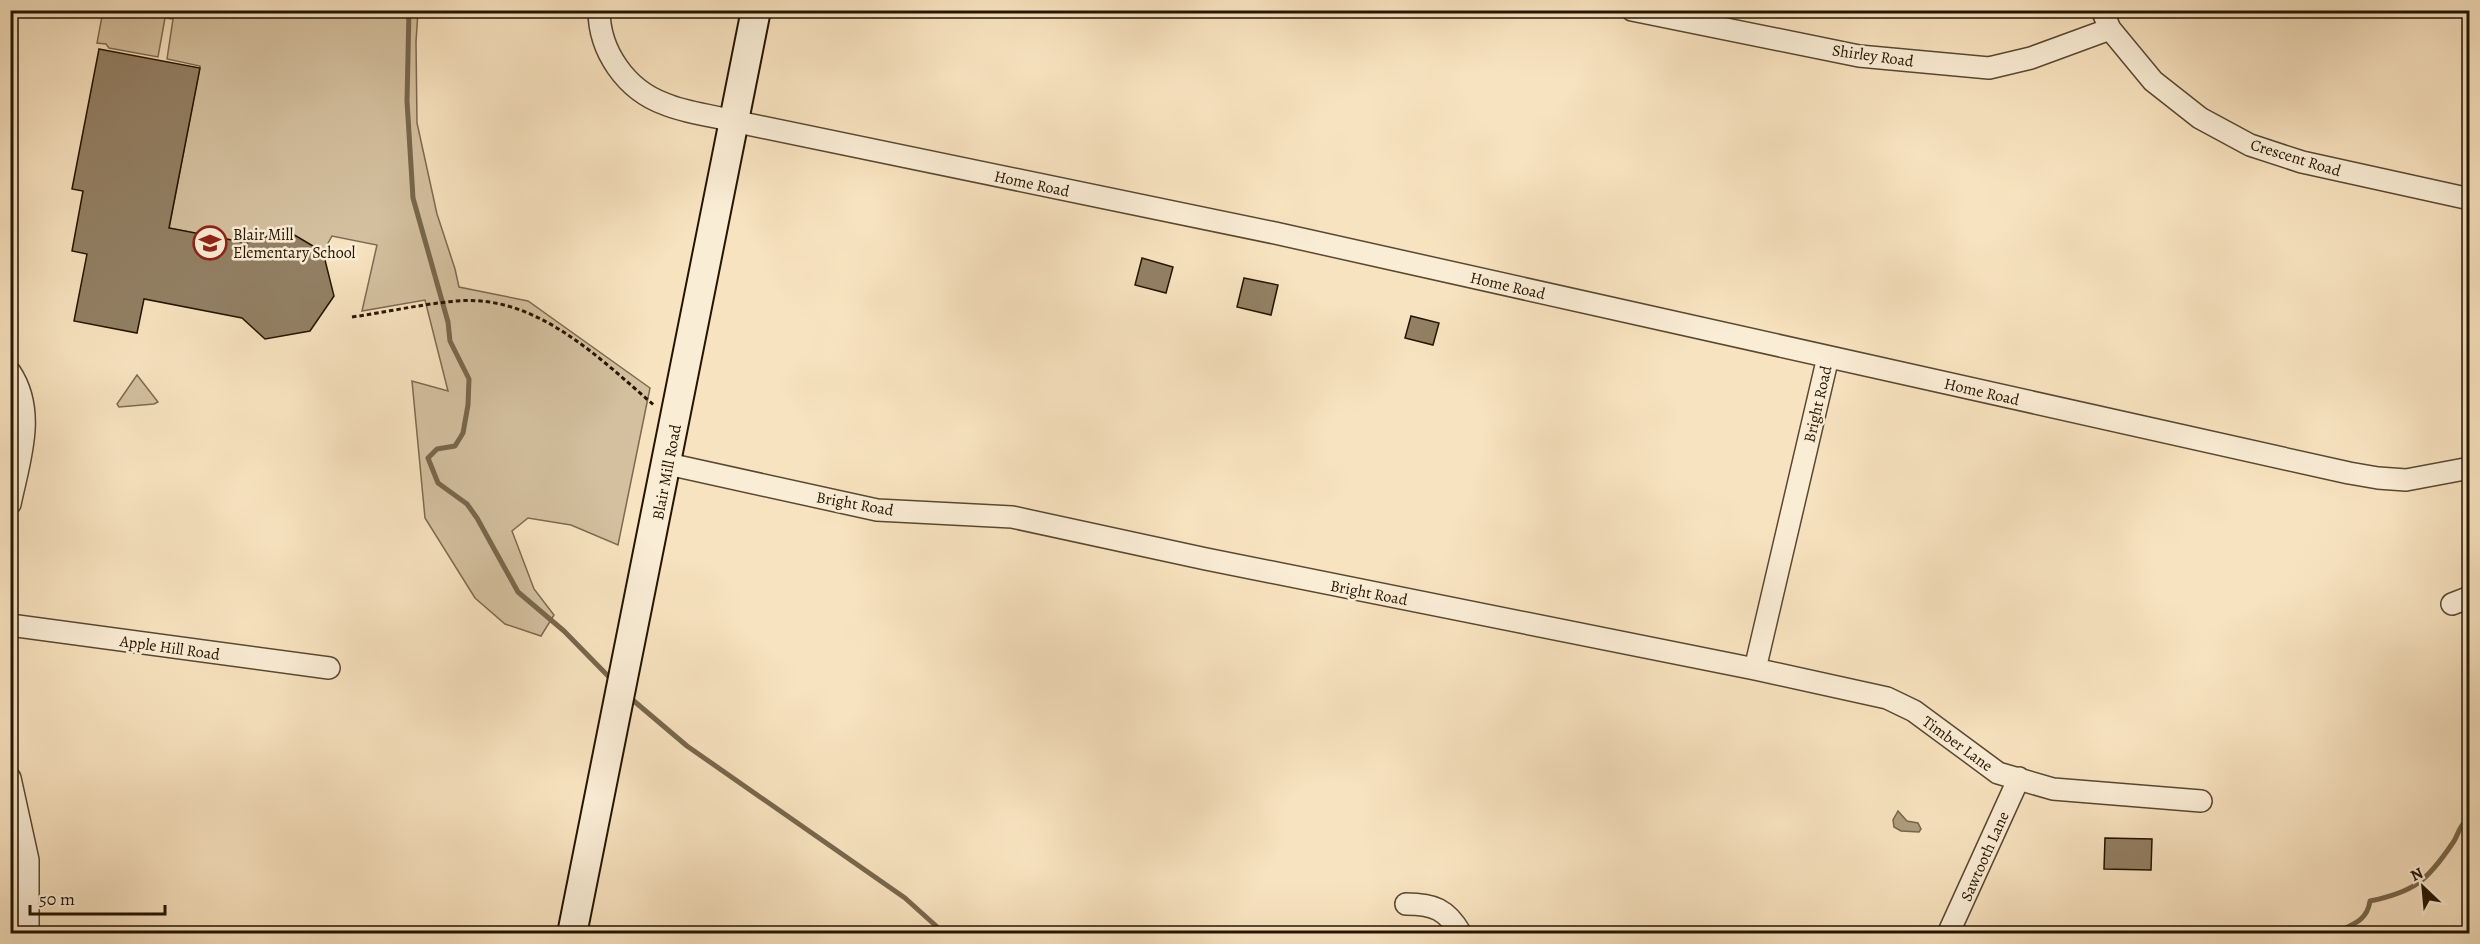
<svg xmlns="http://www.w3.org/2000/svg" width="2480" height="944" viewBox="0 0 2480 944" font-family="Alegreya,serif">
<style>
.green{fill:#d4c09f;stroke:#7c6a50;stroke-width:1.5}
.water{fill:#b09d7f;stroke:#78674c;stroke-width:1.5}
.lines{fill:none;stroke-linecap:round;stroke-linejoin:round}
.stream{stroke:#78674c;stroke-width:5}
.building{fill:#938064;stroke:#251500;stroke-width:1.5}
.minor-casing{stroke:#5a4830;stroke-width:24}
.secondary-casing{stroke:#251500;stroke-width:32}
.path{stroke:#251500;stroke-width:3;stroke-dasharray:4.5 3;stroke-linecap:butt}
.minor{stroke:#faedd6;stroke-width:21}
.secondary{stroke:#faedd6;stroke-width:28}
.labels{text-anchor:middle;stroke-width:5;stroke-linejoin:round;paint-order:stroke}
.street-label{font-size:16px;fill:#251500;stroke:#faedd6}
.poi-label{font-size:16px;fill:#251500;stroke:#faedd6;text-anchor:start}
</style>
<rect width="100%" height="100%" fill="#f8e3c0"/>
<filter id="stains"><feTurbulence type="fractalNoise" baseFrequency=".00333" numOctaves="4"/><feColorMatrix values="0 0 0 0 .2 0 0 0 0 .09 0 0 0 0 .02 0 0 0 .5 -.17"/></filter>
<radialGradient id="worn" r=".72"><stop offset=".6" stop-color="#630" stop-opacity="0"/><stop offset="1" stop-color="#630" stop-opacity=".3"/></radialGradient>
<!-- green -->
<path class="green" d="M103 11H418L416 42 417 123 437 214 455 269 459 287 528 301 650 388 618 545 571 525 528 518 512 531 534 589 554 615 541 636 505 624 475 598 425 518 412 381 448 391 425 300 362 311 377 245 332 236 323 252 286 230 247 243 169 228 200 66 167 59 173 19 165 18 158 57 109 48 106 44 97 43Z
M137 375 158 402 154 404 119 407 117 404Z"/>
<!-- water -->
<path class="water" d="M1898 811 1907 821 1918 823 1921 829 1919 832 1901 831 1894 827 1893 820Z"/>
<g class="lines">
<!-- stream -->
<path class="stream" d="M409 10 407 101 413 198 448 322 450 341 469 379 468 405 463 433 455 446 437 449 428 458 438 483 467 504 477 518 518 592 564 631 613 681
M628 696 687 746 905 898 945 934
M2333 934C2351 925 2367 922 2370 901 2414 892 2427 881 2452 844 2457 838 2458 830 2463 824L2470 823"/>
</g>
<!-- building -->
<path class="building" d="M99 49 200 68 169 228 247 243 286 230 323 252 334 296 310 331 265 339 242 318 144 299 137 333 74 321 87 254 72 251 83 191 72 189Z
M1142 258 1173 267 1166 293 1135 285Z
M1244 278 1278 285 1271 315 1237 307Z
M1411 316 1439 323 1433 345 1405 338Z
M2105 838 2152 839 2151 870 2104 869Z"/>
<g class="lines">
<!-- minor casing -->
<g class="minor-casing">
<path id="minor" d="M599 10C599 51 626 90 665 104 686 113 711 115 733 121L1275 233 2349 473 2378 478 2406 480 2470 468
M1632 10 1859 56 1989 68 2031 58 2110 29
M2102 10 2110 29 2153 81 2200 118 2250 145 2302 162 2470 199
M10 372C37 412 19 461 10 504
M668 464 877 510 1012 517 1206 559 1755 669 1887 698 1914 711 1998 773 2053 789 2201 801
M2452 604 2470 597
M10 625 329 668
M1755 669 1828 357
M10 778 28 860V934
M1406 904C1433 904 1447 909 1461 934
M1948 934 2019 778"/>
</g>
<!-- secondary casing -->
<g class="secondary-casing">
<path id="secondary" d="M572 934 756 10"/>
</g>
<!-- path -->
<path class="path" d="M68 11 69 10
M352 317C387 312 422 304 457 301 537 294 600 359 655 406"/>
<!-- minor -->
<use href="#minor" class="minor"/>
<!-- secondary -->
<use href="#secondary" class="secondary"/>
</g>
<!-- icons -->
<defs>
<g id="school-ring" transform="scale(1.725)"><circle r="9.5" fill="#faedd6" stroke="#8f2418" stroke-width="1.5"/><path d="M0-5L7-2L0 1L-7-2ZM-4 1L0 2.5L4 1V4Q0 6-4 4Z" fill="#8f2418"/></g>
</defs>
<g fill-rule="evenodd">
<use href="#school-ring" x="210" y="243"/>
</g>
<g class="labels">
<!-- street labels -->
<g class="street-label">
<text transform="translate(1873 55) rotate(8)" y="6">Shirley Road</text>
<text transform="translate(2296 157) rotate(17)" y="6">Crescent Road</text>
<text transform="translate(1032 183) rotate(12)" y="6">Home Road</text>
<text transform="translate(1508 285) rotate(13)" y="6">Home Road</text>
<text transform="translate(1982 391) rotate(13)" y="6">Home Road</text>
<text transform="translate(1817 404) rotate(-77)" y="6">Bright Road</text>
<text transform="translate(666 472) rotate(-79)" y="6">Blair Mill Road</text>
<text transform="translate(855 503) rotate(10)" y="6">Bright Road</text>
<text transform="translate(1369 592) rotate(11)" y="6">Bright Road</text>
<text transform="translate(170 647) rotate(8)" y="6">Apple Hill Road</text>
<text transform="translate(1958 743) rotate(36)" y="6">Timber Lane</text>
<text transform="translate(1984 856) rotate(-66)" y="6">Sawtooth Lane</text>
</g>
<!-- poi labels -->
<g class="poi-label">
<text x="233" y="240">Blair Mill<tspan x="233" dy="18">Elementary School</tspan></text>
</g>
</g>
<!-- margin -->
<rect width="2480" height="944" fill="none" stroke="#f8e3c0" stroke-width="36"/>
<rect x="12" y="12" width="2456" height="920" fill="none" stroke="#251500" stroke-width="3"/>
<rect x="18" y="18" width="2444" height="908" fill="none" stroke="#251500" stroke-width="1.5"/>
<!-- north arrow -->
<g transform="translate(2423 887) rotate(334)" stroke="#faedd6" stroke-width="4.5" paint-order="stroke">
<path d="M0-4.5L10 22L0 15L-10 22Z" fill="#251500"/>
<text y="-9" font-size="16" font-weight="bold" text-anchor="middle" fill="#251500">N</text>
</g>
<!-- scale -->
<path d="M30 905v9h135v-9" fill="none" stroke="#251500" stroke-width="3"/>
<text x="39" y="905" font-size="18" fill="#251500" stroke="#faedd6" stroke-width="4.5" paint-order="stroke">50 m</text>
<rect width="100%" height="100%" filter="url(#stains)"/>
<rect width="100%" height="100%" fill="url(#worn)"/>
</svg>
